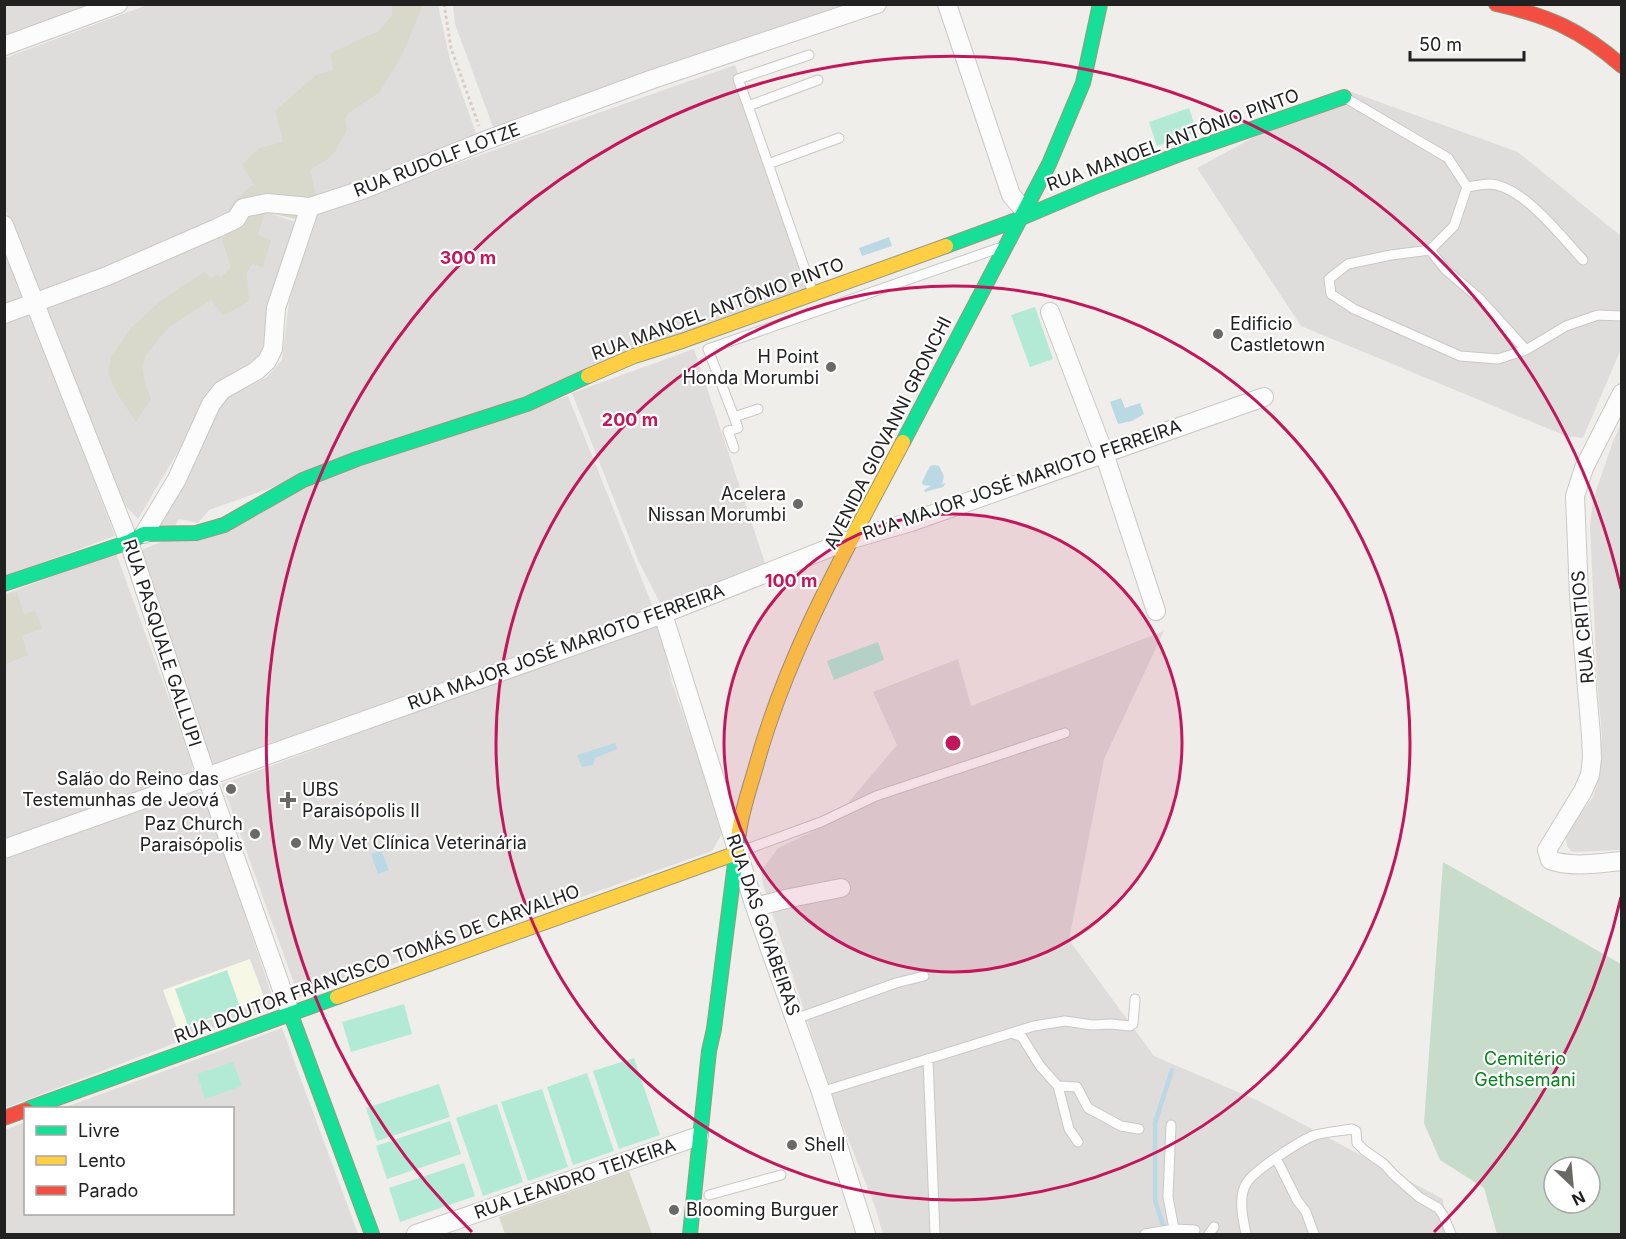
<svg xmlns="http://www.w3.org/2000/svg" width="1626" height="1239" viewBox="0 0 1626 1239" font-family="Inter,sans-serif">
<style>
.residential{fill:#dedddb}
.education{fill:#f7f7e6}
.construction{fill:#d8d9cb}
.cemetery{fill:#c7dcca;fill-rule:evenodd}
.pitch{fill:#b2ead6}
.water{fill:#bbd9e4}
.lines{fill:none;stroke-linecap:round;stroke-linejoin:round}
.stream{stroke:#bbd9e4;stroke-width:4.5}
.lane-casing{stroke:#c8c8c6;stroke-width:11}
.street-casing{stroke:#c8c8c6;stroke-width:20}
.fast-casing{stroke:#969a80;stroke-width:16}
.slow-casing{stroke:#969a80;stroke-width:16}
.jam-casing{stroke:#969a80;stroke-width:16}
.path{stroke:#d8cbc8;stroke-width:3;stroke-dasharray:3 3;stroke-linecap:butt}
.lane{stroke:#fdfcfc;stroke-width:9}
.street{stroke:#fdfcfc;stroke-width:18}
.fast{stroke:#16e098;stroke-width:14}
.slow{stroke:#ffcf43;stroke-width:14}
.jam{stroke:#f24e42;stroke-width:14}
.ring{fill:none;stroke:#c2185b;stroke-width:3}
.poi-dot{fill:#696967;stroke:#fff;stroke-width:2}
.labels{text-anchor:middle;stroke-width:4.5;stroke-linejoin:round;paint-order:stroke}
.street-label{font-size:18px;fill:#212121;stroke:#fff}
.poi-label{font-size:18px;fill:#212121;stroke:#fff;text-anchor:start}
.park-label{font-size:18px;fill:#048519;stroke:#fff}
.centre{fill:#c2185b;stroke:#fff;stroke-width:3}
.ring-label{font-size:18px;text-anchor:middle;font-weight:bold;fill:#c2185b;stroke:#fff;stroke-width:4.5;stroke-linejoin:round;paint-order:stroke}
</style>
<rect width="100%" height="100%" fill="#efeeea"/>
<!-- residential -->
<path class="residential" d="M5 5H103L5 43Z
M147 5H438L450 60 477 136 311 200 248 203 134 257 36 295 5 208V58Z
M453 5H851L493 127 455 24Z
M735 65 816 293 209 510 198 523 179 519 172 531 157 526 223 400 267 377 282 360 289 301 314 216 524 139Z
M1343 89 1518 152 1621 236V349L1583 438 1566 436 1301 326 1197 168Z
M260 210 299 223 260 356 214 386 183 443 138 519 117 497 45 306Z
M4 242 26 300 4 308Z
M30 312 115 536 5 576V321Z
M694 349 766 566 661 605 638 560 572 393Z
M568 396 655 612 211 770 136 552 297 488Z
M1621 424V850L1572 852 1567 846 1565 834 1593 797 1599 778 1602 735 1597 679 1590 526 1593 500 1613 441Z
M116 553 192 762V775L5 843V594Z
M658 622 672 683 724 830 712 851 299 997 222 784Z
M1164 631 1104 759 1069 940 1154 1056 1259 1101 1443 1199 1446 1234H883L874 1204 834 1103 763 884 761 871 778 848 832 822 897 745 873 692 958 659 971 706Z
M196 790 205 795 275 1005 5 1108V858Z
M282 1028 358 1234H5V1130L25 1122 26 1214H232V1108H63Z"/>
<!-- education -->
<path class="education" d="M250 959 265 1000 178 1031 163 990Z"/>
<!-- construction -->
<path class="construction" d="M392 5H423L403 53 380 92 349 113 345 119 347 130 335 152 328 159 310 170 317 200 300 220 265 212 258 235 271 240 263 267 252 264 247 273 249 301 223 316 211 300 168 328 145 356 143 368 144 380 151 399 136 422 116 392 108 374 111 356 131 328 152 308 179 288 205 272 210 278 218 275 221 277 231 268 222 240 234 201 254 184 242 165 259 148 283 142 275 111 316 75 333 70 331 53 378 31 392 16Z
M17 592 24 614 35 611 42 628 22 636 28 655 6 664 7 670 5 671 4 596Z
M629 1171 652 1234H505L499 1217Z"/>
<!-- cemetery -->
<path class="cemetery" d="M1443 862 1621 964V1234H1497L1484 1188 1440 1160 1424 1123ZM1554 1167H1590V1203H1554Z"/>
<!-- pitch -->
<path class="pitch" d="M1189 108 1197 132 1157 146 1149 122Z
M1035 307 1053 359 1030 367 1011 315Z
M878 642 884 660 834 680 827 661Z
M227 970 240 1007 188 1026 175 989Z
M404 1004 412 1034 351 1052 342 1022Z
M634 1058 660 1135 619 1149 593 1071Z
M233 1062 242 1086 205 1099 197 1074Z
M587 1073 614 1151 573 1165 547 1087Z
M439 1084 450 1117 377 1141 366 1108Z
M542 1089 568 1167 528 1181 501 1102Z
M497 1104 523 1182 483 1196 456 1118Z
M450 1121 461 1154 387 1179 376 1146Z
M464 1163 475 1196 400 1222 389 1188Z"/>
<!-- water -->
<path class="water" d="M889 237 892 246 862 256 859 248Z
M1121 398 1125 408 1140 403 1144 414 1132 421 1118 424 1110 402Z
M934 465 939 466 944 476 942 484 946 483 943 487 925 492 924 490 931 486 923 485 922 482 930 466Z
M615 743 617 749 595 758 593 765 582 767 577 755Z
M381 850 389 870 378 874 371 854Z"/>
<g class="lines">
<!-- stream -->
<path class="stream" d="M1165 1231 1155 1200V1123L1172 1070"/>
<!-- lane casing -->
<g class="lane-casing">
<path id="lane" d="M1344 97 1448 158 1467 187 1454 226 1430 250 1391 255 1348 264 1329 279 1331 294 1354 309 1460 356 1498 359 1526 350 1566 326 1598 315 1622 316
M748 106 738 79 809 55
M768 164 839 138
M1467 187C1474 186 1483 184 1490 184 1523 186 1562 237 1583 260
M1430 250 1445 269 1480 299 1526 350
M813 293 748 106 818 80
M758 409 734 417 708 349 999 248
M734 448 728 431 738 428 734 417
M739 852 821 822 876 796 1065 733
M795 1019 896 983 924 976
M1014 1034 1022 1037 1040 1066 1058 1086 1077 1087 1088 1108 1121 1126 1139 1129
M928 1059 935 1234
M1058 1086 1069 1129 1078 1142
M821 1092 1034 1026 1065 1021 1092 1025 1111 1024 1130 1026 1133 1024 1135 999
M1171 1125 1168 1197 1174 1229
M1276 1158 1297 1200 1306 1212 1314 1234
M709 1195 781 1175
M1145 1234 1174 1229 1195 1230
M1209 1234 1214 1227
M1246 1234C1243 1219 1238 1198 1246 1184 1253 1171 1301 1140 1315 1135 1327 1132 1340 1131 1352 1129L1356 1131 1357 1143 1364 1150 1384 1164 1394 1175 1419 1197 1438 1208 1443 1215 1451 1234"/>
</g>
<!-- street casing -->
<g class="street-casing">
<path id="street" d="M947 4 1011 195 1024 210
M4 46 118 4
M4 225 129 542 207 778 291 1015
M1050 312 1104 453 1156 611
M4 314 107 276 217 228 236 219 243 208 267 203 310 207 362 190 484 141 653 79 877 4
M1622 393 1584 468 1575 496 1579 596 1591 735 1592 758 1590 775 1583 791 1547 850 1550 860C1572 868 1599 863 1622 861
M144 534 177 479 211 404 222 390 256 371 267 361 273 349 276 308 310 207
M663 614 755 907 821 1092 866 1234
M4 849 663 614 852 539 911 522 1264 397
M755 907 790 898 841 888
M416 1234 699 1136"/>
</g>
<!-- fast casing -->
<g class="fast-casing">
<path id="fast" d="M946 246 1019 219 1099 185 1180 154 1344 97
M903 442 1049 164 1083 83 1100 4
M4 584 129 542 144 534 196 533 224 525 303 480 357 459 527 404 588 376
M291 1015 372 1234
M30 1108 337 997
M690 1234 709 1051 714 1029 739 832"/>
</g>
<!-- slow casing -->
<g class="slow-casing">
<path id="slow" d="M588 376 634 356 682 341 946 246
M739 832C742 811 749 790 755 770 786 654 847 548 903 442
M337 997 737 853"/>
</g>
<!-- jam casing -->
<g class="jam-casing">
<path id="jam" d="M1496 4C1549 16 1581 30 1622 66
M4 1118 26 1110"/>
</g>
<!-- path -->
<path class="path" d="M444 4 451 48 479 126"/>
<!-- lane -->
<use href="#lane" class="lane"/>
<!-- street -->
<use href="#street" class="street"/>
<!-- fast -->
<use href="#fast" class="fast"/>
<!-- slow -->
<use href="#slow" class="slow"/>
<!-- jam -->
<use href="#jam" class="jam"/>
</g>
<!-- distance rings -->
<circle cx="953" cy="743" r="229" fill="#c2185b" fill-opacity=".12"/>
<g class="ring">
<circle cx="953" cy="743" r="229"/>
<circle cx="953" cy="743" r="457"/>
<path d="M1621 897A686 686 0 0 1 1434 1232M472 1232A686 686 0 1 1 1621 589"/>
</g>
<!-- markers -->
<g class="poi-dot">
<circle cx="1218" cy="334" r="6"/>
<circle cx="831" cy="367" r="6"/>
<circle cx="798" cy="504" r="6"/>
<circle cx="231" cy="789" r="6"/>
<path d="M285 791h6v6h6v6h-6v6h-6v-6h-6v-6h6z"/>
<circle cx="255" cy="834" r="6"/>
<circle cx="296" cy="843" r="6"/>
<circle cx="792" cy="1145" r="6"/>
<circle cx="674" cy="1210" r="6"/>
</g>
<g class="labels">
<!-- street labels -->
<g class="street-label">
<text transform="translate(1173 140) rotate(-20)" y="6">RUA MANOEL ANTÔNIO PINTO</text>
<text transform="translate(437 160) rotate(-21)" y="6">RUA RUDOLF LOTZE</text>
<text transform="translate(718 309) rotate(-20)" y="6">RUA MANOEL ANTÔNIO PINTO</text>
<text transform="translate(888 433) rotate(-63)" y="6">AVENIDA GIOVANNI GRONCHI</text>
<text transform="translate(1022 480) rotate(-19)" y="6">RUA MAJOR JOSÉ MARIOTO FERREIRA</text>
<text transform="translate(1583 627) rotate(-95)" y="6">RUA CRITIOS</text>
<text transform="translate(162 643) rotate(72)" y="6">RUA PASQUALE GALLUPI</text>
<text transform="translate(566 647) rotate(-20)" y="6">RUA MAJOR JOSÉ MARIOTO FERREIRA</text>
<text transform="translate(763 925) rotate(71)" y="6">RUA DAS GOIABEIRAS</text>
<text transform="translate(377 964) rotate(-20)" y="6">RUA DOUTOR FRANCISCO TOMÁS DE CARVALHO</text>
<text transform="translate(575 1179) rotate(-19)" y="6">RUA LEANDRO TEIXEIRA</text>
</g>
<!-- poi labels -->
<g class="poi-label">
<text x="1230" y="330">Edificio<tspan x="1230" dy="21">Castletown</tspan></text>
<text x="819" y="363" text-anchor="end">H Point<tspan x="819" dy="21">Honda Morumbi</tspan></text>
<text x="786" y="500" text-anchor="end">Acelera<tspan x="786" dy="21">Nissan Morumbi</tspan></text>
<text x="219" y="785" text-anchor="end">Salão do Reino das<tspan x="219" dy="21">Testemunhas de Jeová</tspan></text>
<text x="302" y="796">UBS<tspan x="302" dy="21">Paraisópolis II</tspan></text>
<text x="243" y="830" text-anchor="end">Paz Church<tspan x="243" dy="21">Paraisópolis</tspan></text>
<text x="308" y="849">My Vet Clínica Veterinária</text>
<text x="804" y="1151">Shell</text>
<text x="686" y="1216">Blooming Burguer</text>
</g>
<!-- park labels -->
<g class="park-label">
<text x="1525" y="1065">Cemitério<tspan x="1525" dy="21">Gethsemani</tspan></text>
</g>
</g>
<circle cx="953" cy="743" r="9" class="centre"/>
<g class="ring-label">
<text x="468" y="264">300 m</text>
<text x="630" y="426">200 m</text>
<text x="791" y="587">100 m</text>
</g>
<!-- border -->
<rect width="1626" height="1239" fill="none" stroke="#212121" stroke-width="12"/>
<!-- legend -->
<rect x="24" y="1107" width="210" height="108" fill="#ffffff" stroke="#a6a6a6" stroke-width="1.5"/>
<rect x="36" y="1126" width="30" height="9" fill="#16e098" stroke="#a6a6a6" stroke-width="1.5"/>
<text x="78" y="1137" font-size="18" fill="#212121">Livre</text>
<rect x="36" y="1156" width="30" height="9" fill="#ffcf43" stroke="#a6a6a6" stroke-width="1.5"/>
<text x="78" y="1167" font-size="18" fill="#212121">Lento</text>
<rect x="36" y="1186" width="30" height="9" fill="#f24e42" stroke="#a6a6a6" stroke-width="1.5"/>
<text x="78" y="1197" font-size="18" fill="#212121">Parado</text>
<!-- north arrow -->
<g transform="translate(1572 1185) rotate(154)"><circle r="28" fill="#ffffff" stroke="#a6a6a6" stroke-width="1.5"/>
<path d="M0-4.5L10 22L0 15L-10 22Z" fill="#696967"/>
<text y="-9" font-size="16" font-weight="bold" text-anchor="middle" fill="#212121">N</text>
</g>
<!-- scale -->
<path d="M1410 51v9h114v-9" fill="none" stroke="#212121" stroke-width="3"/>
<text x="1419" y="51" font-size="18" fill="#212121" stroke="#ffffff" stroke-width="4.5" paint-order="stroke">50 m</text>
</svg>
